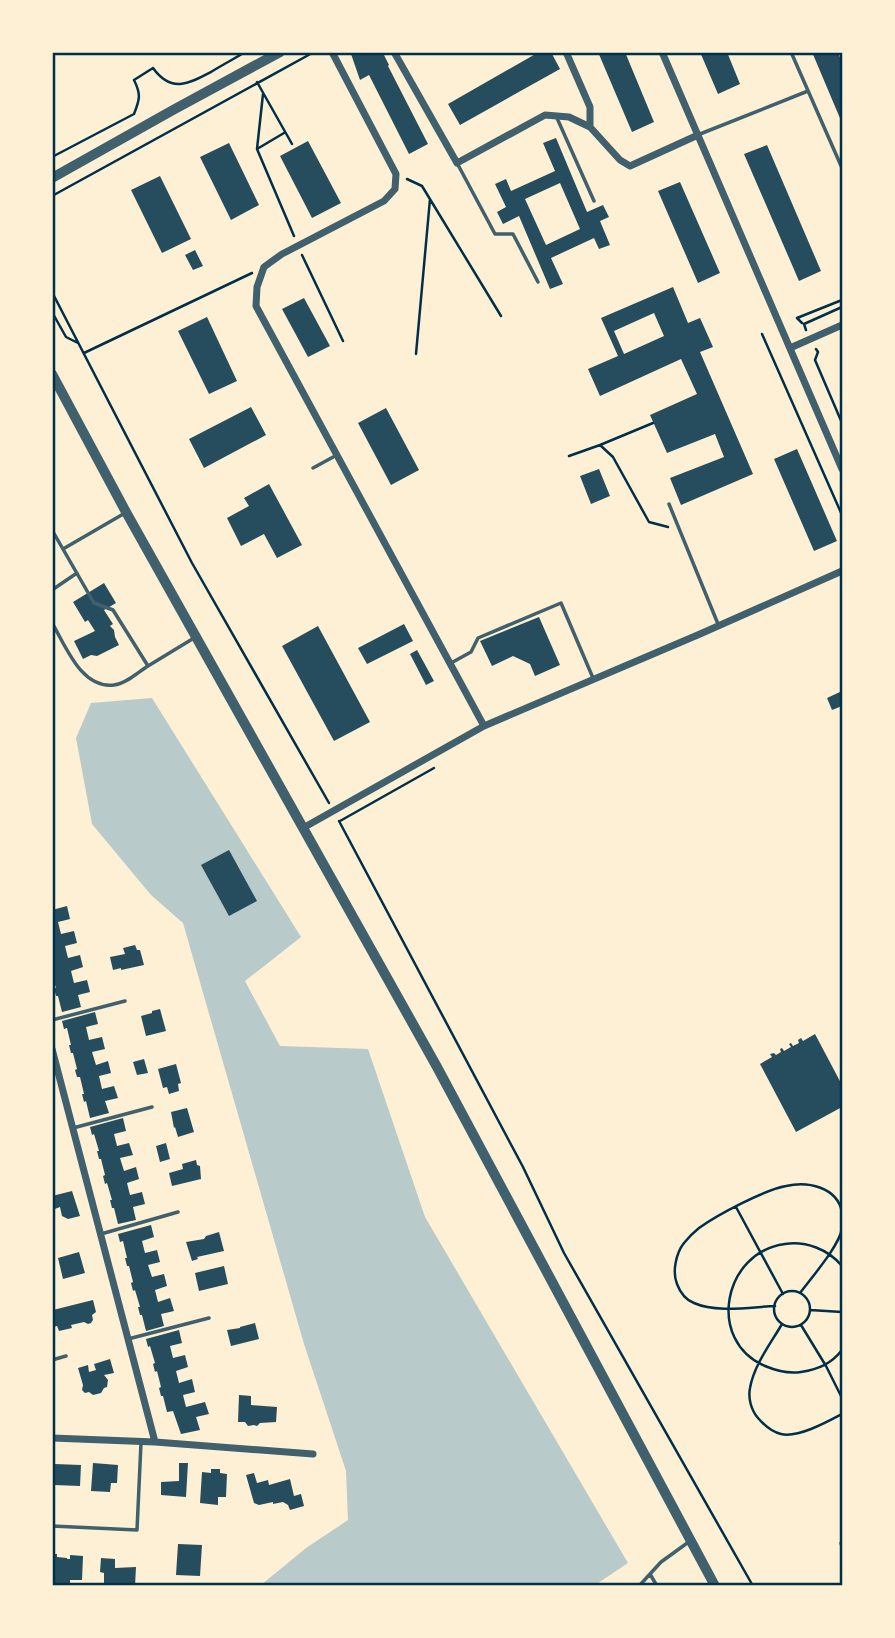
<svg xmlns="http://www.w3.org/2000/svg" width="895" height="1638" viewBox="0 0 895 1638" font-family="'DM Sans',sans-serif">
<style>
.green{fill:#b9caca}
.building{fill:#264d5e;fill-rule:evenodd}
.lines{fill:none;stroke-linecap:round;stroke-linejoin:round}
.path{stroke:#003049;stroke-width:2.5}
.service{stroke:#3f606c;stroke-width:3.5}
.minor{stroke:#3f606c;stroke-width:7}
.tertiary{stroke:#3f606c;stroke-width:10}
.neatline{fill:none;stroke:#003049;stroke-width:2.5}
</style>
<rect width="100%" height="100%" fill="#fdf0d5"/>
<!-- green -->
<path class="green" d="M152 698 301 937 245 981 280 1046 368 1049 425 1217 628 1563 595 1585H261L306 1548 348 1520 346 1471 304 1344 183 923 151 895 92 824 76 738 91 703Z"/>
<!-- building -->
<path class="building" d="M354 52 383 53 389 65 388 66 428 144 409 154 369 75 360 80 351 54Z
M539 52H551L560 69 460 125 448 104Z
M598 52H625L654 122 632 132Z
M700 52H727L740 84 718 94Z
M812 52H838L842 63V123Z
M556 138 587 212 603 205 609 217 600 221 610 245 599 249 594 238 551 258 563 284 550 289 519 216 503 224 497 212 506 207 495 184 506 179 511 191 555 171 543 143ZM560 183 580 229 546 245 525 199Z
M308 141 341 203 312 218 280 156Z
M229 143 259 205 231 220 200 157Z
M767 145 821 271 799 281 744 154Z
M160 176 191 239 162 253 131 190Z
M680 182 720 273 698 283 658 191Z
M195 250 203 266 193 270 185 255Z
M673 287 688 323 700 318 713 347 700 352 753 474 681 505 670 478 724 457 715 434 667 453 650 415 697 394 681 359 600 396 588 369 618 356 601 318ZM654 313 664 336 624 354 614 331Z
M304 298 330 346 308 357 282 309Z
M207 317 237 381 209 394 178 331Z
M251 407 266 435 204 468 189 439Z
M386 408 419 470 391 485 358 423Z
M797 449 837 541 814 551 774 459Z
M599 469 610 496 591 504 580 476Z
M269 484 302 545 277 558 264 534 241 546 227 518 249 506 244 498Z
M104 583 116 603 104 610 113 624 110 626 114 630 115 637 119 645 97 656 91 655 83 659 74 641 95 631 88 620 85 622 73 602Z
M539 617 560 665 535 676 530 664 513 656 492 666 480 641Z
M404 624 413 641 367 664 358 648Z
M318 626 370 722 334 741 282 646Z
M417 650 434 681 426 685 410 654Z
M842 691V706L832 710 827 698Z
M229 850 257 901 229 916 201 865Z
M67 906 70 919 58 922 61 934 74 931 77 943 65 946 68 958 80 955 83 967 71 971 74 983 87 980 90 992 78 995 81 1007 62 1012 58 996H56L54 988H56L52 975V910Z
M135 945 137 950H140L144 965 121 970V968L113 970 110 957 125 954 123 948Z
M160 1009 166 1031 146 1036 141 1016 152 1013V1011Z
M95 1012 98 1024 86 1027 89 1040 102 1037 105 1049 92 1052 96 1065 108 1061 111 1073 99 1076 102 1089 114 1086 118 1098 105 1101 109 1113 90 1118 86 1101 84 1102 82 1094H84L80 1077H77L75 1070 77 1069 73 1053H71L69 1045H71L67 1028 64 1029 62 1021Z
M815 1034 842 1085V1107L796 1132 760 1064 772 1057 770 1054 774 1053 776 1055 781 1052 780 1049 782 1048 784 1051 791 1047 789 1044 791 1043 793 1046 799 1043 798 1040 801 1038 803 1041Z
M144 1059 148 1073 137 1075 133 1062Z
M176 1064 181 1083 178 1084 179 1091 169 1094 167 1087 163 1088 158 1069Z
M187 1108 194 1132 178 1137 175 1127 174 1128 171 1112Z
M123 1118 126 1131 114 1134 117 1146 129 1143 133 1155 120 1158 124 1171 136 1167 139 1179 127 1183 130 1195 142 1192 145 1204 133 1207 136 1220 118 1224 114 1208H112L110 1200H112L107 1183 105 1184 103 1176 105 1175 101 1159H99L97 1151H99L94 1134 92 1135 90 1127Z
M166 1143 170 1159 160 1162 156 1146Z
M196 1160 197 1165 200 1166 201 1179 172 1186 169 1173 183 1169 182 1164Z
M72 1191 80 1216 68 1219 62 1216 60 1207 52 1210V1196Z
M151 1225 154 1237 142 1241 145 1253 157 1250 160 1262 148 1265 152 1277 164 1274 167 1286 155 1290 158 1302 170 1298 174 1311 161 1314 164 1326 146 1331 142 1315H140L138 1307H140L135 1290 133 1291 131 1283 133 1282 129 1266H127L125 1258H127L123 1241 120 1242 118 1234Z
M219 1232 224 1251 197 1257 198 1259 192 1261 186 1242 204 1239 206 1236Z
M79 1252 85 1273 63 1279 58 1258Z
M224 1266 228 1284 199 1291 195 1273Z
M93 1300 96 1312 92 1315 93 1320 91 1323 88 1324 84 1322 71 1325 72 1328 59 1331 57 1326 52 1327 53 1310Z
M255 1323 259 1339 231 1346 227 1330 240 1328V1327Z
M179 1330 182 1343 170 1346 173 1358 185 1355 188 1367 176 1371 179 1383 192 1379 195 1392 183 1395 186 1407 205 1402 209 1414 196 1417 200 1430 181 1434 173 1411 167 1412 163 1396H161L159 1388 161 1387 157 1371 155 1372 153 1364 155 1363 150 1346 148 1347 146 1339Z
M110 1359 114 1373 104 1375 108 1380 107 1387 104 1388 101 1393 93 1395 89 1392 85 1393 82 1390 83 1385 78 1368 88 1365 89 1372 96 1370 94 1364Z
M239 1395 251 1396V1405L277 1407 276 1422 260 1423 257 1426 254 1425 248 1426 245 1422H238Z
M93 1463 118 1465 117 1483H111L110 1492 91 1491Z
M179 1463H188L186 1497 161 1495V1482L179 1481Z
M55 1464 81 1465 80 1486 54 1485Z
M211 1469H220V1473L227 1474 226 1497H218V1505L200 1503 202 1472 211 1473Z
M254 1473 257 1483 268 1480 269 1485 290 1479 294 1496 301 1494 304 1506 290 1510 288 1505 283 1502 273 1504V1502L259 1505 254 1503 246 1475Z
M178 1544 202 1545 200 1576 176 1575Z
M52 1554H57V1557L67 1558V1559H70V1555L83 1556 82 1580H70V1584L54 1583Z
M101 1558 115 1559V1568L136 1567 135 1586H104V1573L100 1572Z"/>
<g class="lines">
<!-- path -->
<path class="path" d="M257 82 292 144
M263 94 257 149 294 236
M257 149 284 133
M52 157 134 114C140 99 141 94 134 80L153 68C171 93 188 84 211 72 222 65 234 59 245 52
M407 179 422 186 501 316
M52 196 314 52
M302 255 343 341
M52 292 192 563 329 803
M52 312 66 337 78 343
M802 323 797 318 842 300
M806 330 804 324 842 307
M762 334 842 515
M816 349 818 352 815 360 842 423
M84 353 252 273
M416 354 430 199
M600 445 653 423
M569 456 600 445 613 457 649 522 668 527
M339 821 523 1167 564 1253 753 1586
M340 821 434 768
M736 1207 783 1294
M842 1266C828 1249 806 1241 785 1244 723 1252 706 1341 765 1366 777 1371 789 1374 801 1372 819 1369 831 1364 842 1350
M774 1309a18 18 0 1 1 36 0a18 18 0 1 1-36 0Z
M800 1293C812 1277 840 1245 842 1228
M775 1306C751 1307 716 1313 694 1303 686 1300 680 1292 677 1284 672 1272 676 1253 684 1243 688 1238 694 1232 699 1228 717 1215 764 1190 786 1186 808 1181 837 1187 842 1212
M810 1310 842 1312
M782 1324C771 1343 754 1365 750 1388 748 1398 751 1410 758 1418 764 1425 772 1432 781 1434 798 1438 827 1422 842 1414
M801 1325 826 1366 842 1398"/>
<!-- service -->
<path class="service" d="M791 52 842 168
M557 118 594 201
M700 134 808 91
M457 163 495 234H513L538 282
M313 468 335 456
M669 504 718 624
M52 530 94 603 113 610 148 666 194 638
M63 549 125 513
M52 590 77 573
M52 623C66 646 81 689 114 685 126 684 138 672 148 666
M451 663 471 652 478 638 561 603 593 678
M52 1020 125 1001
M73 1128 152 1107
M101 1234 178 1212
M128 1339 209 1318
M52 1360 66 1356
M52 1526 137 1530 141 1443
M842 1542 841 1543 842 1547
M650 1574 657 1586
M639 1586 661 1562 690 1541"/>
<!-- minor -->
<path class="minor" d="M332 52 396 174 395 189 384 201 282 254 264 267 257 287 256 306 484 726
M394 52 457 163 545 115 569 117 590 127 620 160 630 166 698 135
M566 52 590 107V127
M662 52 842 469
M790 348 842 325
M303 828 484 726 700 634 842 571
M52 1049 155 1442
M52 1438 155 1442 313 1454"/>
<!-- tertiary -->
<path class="tertiary" d="M52 178 173 110 280 52
M52 374 126 512 437 1067 715 1586"/>
</g>
<!-- border -->
<rect width="895" height="1638" fill="none" stroke="#fdf0d5" stroke-width="108"/>
<rect x="54" y="54" width="787" height="1530" class="neatline"/>
</svg>
